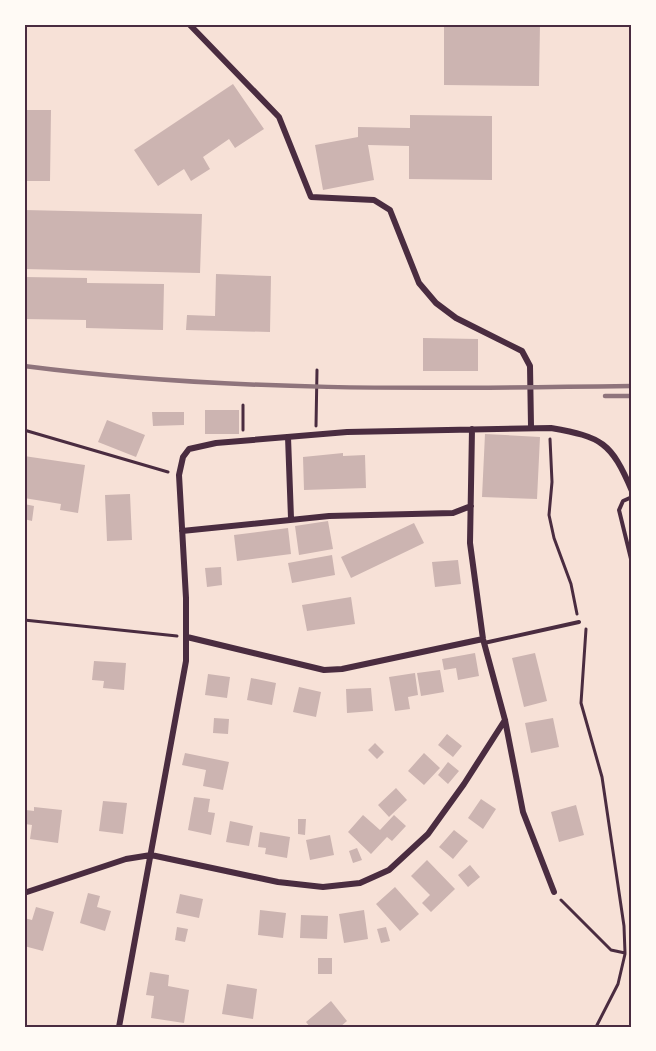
<svg xmlns="http://www.w3.org/2000/svg" width="656" height="1051" viewBox="0 0 656 1051" font-family="'PT Sans Narrow',sans-serif">
<style>
.building{fill:#ccb4b1}
.lines{fill:none;stroke-linecap:round;stroke-linejoin:round}
.path{stroke:#4a2c40;stroke-width:3}
.service{stroke:#4a2c40;stroke-width:4}
.minor{stroke:#4a2c40;stroke-width:6}
.rail{stroke:#8f747c;stroke-width:4.5}
.neatline{fill:none;stroke:#4a2c40;stroke-width:2}
</style>
<rect width="100%" height="100%" fill="#f7e1d7"/>
<!-- building -->
<path class="building" d="M444 24H540L539 86 444 85Z
M233 84 264 129 235 148 229 139 203 157 210 169 191 181 184 169 158 186 134 150Z
M24 110H51L50 181H24Z
M410 115 492 116V180L409 179V146L368 145 374 180 323 190 315 145 358 137V127L410 128Z
M24 210 202 214 200 273 24 269Z
M216 274 271 276 270 332 186 330 187 315 215 316Z
M24 277 87 278V283L164 284 163 330 86 328V320L24 319Z
M423 338 478 339V371H423Z
M205 410H239V434H205Z
M152 412H184V425L153 426Z
M107 420 145 435 136 457 98 442Z
M485 434 540 437 537 499 482 497Z
M343 453V456L365 455 366 488 304 490 303 457Z
M24 456 85 465 78 513 60 510 61 504 24 498Z
M130 494 132 540 107 541 105 495Z
M24 504 34 506 32 521 24 519Z
M328 521 333 549 299 555 295 526Z
M414 523 424 543 351 578 341 557Z
M288 528 291 554 237 561 234 535Z
M332 555 335 575 292 583 288 563Z
M458 560 461 584 435 587 432 562Z
M221 567 222 585 207 587 205 568Z
M351 597 355 624 307 631 302 605Z
M475 653 479 676 458 680 456 668 444 670 442 659Z
M535 653 547 701 524 707 512 658Z
M94 661 126 663 124 690 103 688 104 681 92 680Z
M440 670 444 692 421 696 417 673Z
M415 673 418 695 408 697 410 709 395 711 389 677Z
M208 674 230 677 227 698 205 695Z
M251 678 276 683 272 705 247 700Z
M299 687 321 692 316 717 293 712Z
M371 688 373 711 347 713 346 689Z
M214 718 229 719 228 734 213 733Z
M553 718 559 747 531 753 525 723Z
M447 734 462 746 453 757 438 745Z
M375 743 384 752 377 759 368 750Z
M185 753 229 762 223 790 203 786 206 770 182 765Z
M424 753 440 768 424 785 408 771Z
M448 762 459 771 448 784 438 775Z
M396 788 407 800 389 817 378 805Z
M194 797 210 799 208 812 215 813 211 835 188 830Z
M481 799 496 809 483 829 468 818Z
M103 801 127 803 123 834 99 831Z
M576 805 584 835 559 842 551 812Z
M34 807 62 810 58 843 30 839 32 825 25 824 26 810 34 811Z
M363 815 380 830 394 815 406 826 392 841 387 837 371 854 348 832Z
M298 819H306L305 835 298 834Z
M230 821 253 826 249 846 226 842Z
M454 830 468 841 453 859 439 847Z
M260 832 290 837 287 858 265 854 266 848 258 847Z
M330 835 334 855 310 860 306 840Z
M357 848 362 860 353 863 349 851Z
M427 860 455 889 431 912 422 903 430 895 411 876Z
M470 865 480 877 468 887 458 875Z
M395 887 419 914 400 931 376 904Z
M88 893 100 896 97 907 111 911 105 931 80 923Z
M180 894 203 899 199 918 176 913Z
M36 907 54 912 43 951 24 946V918L32 920Z
M260 910 286 913 283 938 258 935Z
M364 910 368 939 344 943 339 914Z
M301 915 328 916 327 939 300 938Z
M177 927 188 929 185 942 175 940Z
M386 927 390 941 381 943 377 929Z
M318 958H332V974H318Z
M150 972 169 975 168 986 189 990 184 1023 151 1018 154 996 146 995Z
M227 984 257 989 253 1019 222 1014Z
M331 1001 347 1021 340 1027H310L306 1022Z"/>
<g class="lines">
<!-- path -->
<path class="path" d="M316 426 317 370
M24 430 168 472
M243 430V405
M550 439 552 482 549 515 554 538 571 584 577 614
M24 620 177 636
M561 900 611 950 625 953 624 926 602 777 581 703 586 629
M596 1027 618 984 625 954"/>
<!-- service -->
<path class="service" d="M632 497 623 501 619 510 632 563
M484 643 579 622"/>
<!-- minor -->
<path class="minor" d="M189 24 279 117 311 197 374 200 390 210 419 283 436 303 456 318 522 351 530 366 531 426
M472 429 470 543 483 639 505 720 523 812 554 892
M288 437 291 518
M182 531 329 516 453 513 471 506
M187 637 324 670 342 669 483 639
M24 893 126 859 151 855 278 882 323 887 360 883 389 870 428 834 464 784 505 720
M119 1027 186 661V598L179 475 183 457 189 449 216 443 347 432 551 428C602 437 611 442 632 491"/>
<!-- rail -->
<path class="rail" d="M24 366C225 392 430 389 632 386
M605 396H632"/>
</g>
<!-- border -->
<rect width="656" height="1051" fill="none" stroke="#fffaf5" stroke-width="51"/>
<rect x="26" y="26" width="604" height="1000" class="neatline"/>
</svg>
